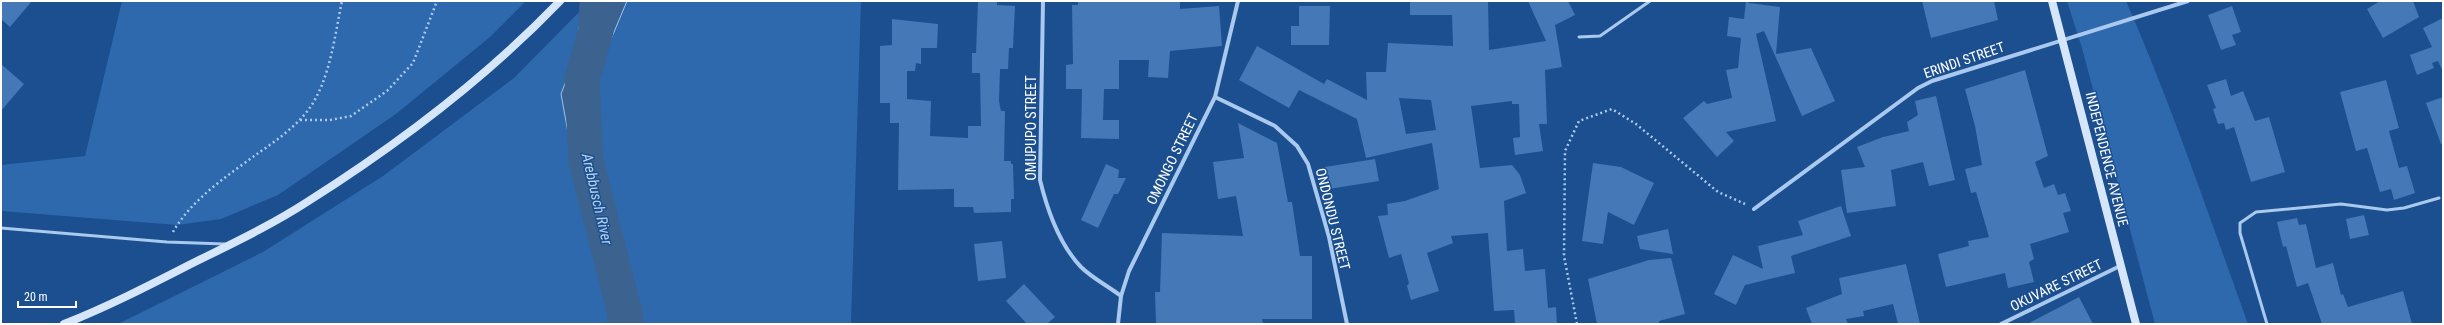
<svg xmlns="http://www.w3.org/2000/svg" width="2444" height="325" viewBox="0 0 2444 325" font-family="'Roboto Condensed',sans-serif">
<style>
.green{fill:#2e69ad}
.water{fill:#3c6290;stroke:#9cc4f0}
.lines{fill:none;stroke-linecap:round;stroke-linejoin:round}
.river{stroke:#3c6290;stroke-width:35}
.building{fill:#4478b7;fill-rule:evenodd}
.path{stroke:#a9c9ee;stroke-width:2.5;stroke-dasharray:2 3;stroke-linecap:butt}
.lane{stroke:#a9c9ee;stroke-width:3}
.street{stroke:#a9c9ee;stroke-width:4}
.secondary{stroke:#d6e6fa;stroke-width:8}
.labels{text-anchor:middle;stroke-width:3;stroke-linejoin:round;paint-order:stroke}
.street-label{font-size:14px;fill:#fff;stroke:#1b4f8f}
.water-label{font-size:15px;font-style:italic;fill:#b5d3f5;stroke:#1b4f8f}
</style>
<rect width="100%" height="100%" fill="#1b4f8f"/>
<!-- green -->
<path class="green" d="M122 1H526L490 37 396 114 278 195 221 219 177 225 1 211V165L85 156Z
M590 1H861L851 324H118L263 252 383 176 514 78Z
M2067 1H2126C2172 106 2209 216 2248 324H2155L2082 48Z"/>
<!-- water -->
<path class="water" d="M581 1H627L599 68 593 132 569 138 561 94 574 60 580 23Z"/>
<g class="lines">
<!-- river -->
<path class="river" d="M597 1 596 31 582 79 586 161 626 317 624 324"/>
</g>
<!-- building -->
<path class="building" d="M1 1H32L10 27 1 19Z
M978 1H997V5L1015 6 1013 48H1009L1008 69H1000L999 101 1001 111H1005L1004 161H1011V164H1013L1014 199H1011V212L974 213 973 207H954V189L898 190 899 123H890V103H880V46L892 45V19L938 24 937 48H921V64L916 63 915 71H907V99L931 101 930 136 968 138V126H981L980 73H972V53H976Z
M1078 1H1180V9L1219 6 1222 46 1170 51 1168 78 1148 77 1149 60H1119V89H1104L1103 120H1119V139L1081 138 1082 89H1066V65L1073 64 1072 5H1078Z
M1410 1H1488L1489 50 1546 41 1528 1H1568L1575 15 1555 25 1562 67 1545 70 1547 124H1539L1543 151 1515 155 1513 138 1520 137 1519 104H1512V101L1471 106 1480 168 1512 165 1520 175 1526 193 1504 201 1507 251 1523 249 1525 271 1545 269 1548 308 1556 307 1557 324H1515L1514 310 1494 311 1488 233 1451 236 1453 243 1427 253 1439 291 1411 300 1407 286 1409 283 1401 254 1389 258 1378 216 1388 215 1387 204 1405 201 1439 189 1432 143 1366 158 1357 119 1299 90 1289 108 1239 80 1257 46 1324 84 1327 79 1367 100 1366 72H1386L1388 43 1453 46 1452 15H1410ZM1399 98 1431 100 1436 130 1406 134Z
M1746 1 1749 3 1780 7 1776 54 1811 48 1835 101 1802 116 1764 31 1756 34 1776 121 1726 132 1734 141 1717 157 1683 118 1704 101 1707 104 1732 98 1726 70 1738 68 1741 38 1727 36 1729 17 1744 19Z
M1922 1H1994L1998 20 1931 38Z
M2380 1H2413L2419 17 2383 38 2367 9Z
M1299 6H1330L1329 45H1291V26H1299Z
M2232 6 2241 32 2232 35 2236 45 2221 50 2208 15Z
M2443 18V72L2438 61 2432 63 2434 68 2417 75 2410 55 2432 47 2423 28Z
M1 64 24 84 1 111Z
M2025 70 2048 156 2035 162 2044 188 2054 184 2058 195 2065 193 2071 211 2063 213 2069 232 2030 244 2034 259 2029 262 2034 282 2008 288 2005 273 1946 287 1938 254 1969 246 1968 241 1989 237 1976 192 1971 193 1965 169 1982 165 1975 126 1965 89Z
M2226 79 2231 96 2243 91 2255 121 2269 117 2285 172 2251 182 2234 127 2226 130 2224 123 2218 124 2213 109 2216 108 2207 85Z
M2386 80 2399 128 2389 131 2399 168 2407 166 2415 193 2394 200 2391 189 2380 192 2367 148 2356 151 2340 92Z
M1936 96 1955 180 1929 186 1923 162 1891 170 1896 206 1847 213 1841 170 1865 167 1857 147 1883 137 1909 131 1907 122 1918 115 1915 101Z
M2443 97V144H2441L2426 103Z
M1238 123 1277 143 1288 202H1292L1300 256H1312V319H1262L1263 324H1156L1155 292H1160L1162 233 1243 236 1236 196 1218 199 1213 162 1244 158Z
M1375 159 1379 181 1329 189 1325 167Z
M1593 163 1621 167 1654 183 1634 225 1608 212 1603 244 1582 241Z
M1106 164 1119 170 1118 178H1126L1118 194H1114L1098 228 1081 220Z
M1841 206 1851 236 1791 256 1795 273 1745 285 1736 305 1714 294 1733 255 1763 269 1758 246 1803 235 1798 221Z
M2364 215 2369 235 2350 239 2346 219Z
M2297 218 2299 225 2306 224 2316 268 2333 263 2341 295 2343 294 2348 307 2403 291 2412 324H2322L2308 283 2297 287 2286 246 2283 247 2277 222Z
M1668 229 1673 254 1640 249 1637 236Z
M1002 241 1006 278 978 281 974 244Z
M1671 258 1685 314 1659 321V324H1597L1588 279 1649 260Z
M1906 264 1920 324H1898L1893 304 1863 311 1864 316 1846 319 1848 324H1812L1806 308 1842 294 1839 278Z
M1024 284 1055 317 1047 324H1027L1006 301Z
M2079 297 2093 324H2027Z"/>
<g class="lines">
<!-- path -->
<path class="path" d="M300 120H330L351 116 387 91 413 63 437 1
M173 232C191 200 228 175 257 154 277 140 300 124 313 103 331 73 335 34 342 1
M1577 324 1564 256 1565 151 1579 121 1612 109 1636 124 1718 192 1745 204"/>
<!-- lane -->
<path class="lane" d="M1579 37 1600 36 1650 1
M1 228 167 242 225 244
M2267 324 2240 233V223L2256 212 2341 204 2387 210 2404 208 2439 198"/>
<!-- street -->
<path class="street" d="M1043 1 1040 180C1047 209 1059 244 1081 267 1092 278 1108 286 1121 296
M1215 97 1275 126 1297 146 1308 164 1329 237 1347 324
M1754 209 1918 88 1932 81 2188 1
M1118 324 1121 296 1129 271 1215 97 1238 1
M2001 324 2120 266"/>
<!-- secondary -->
<path class="secondary" d="M2052 1 2136 324
M64 324C107 307 148 286 189 265 229 245 270 226 307 202 397 145 486 78 560 1"/>
</g>
<g class="labels">
<!-- street labels -->
<g class="street-label">
<text transform="translate(1964 60) rotate(-19)" y="5">ERINDI STREET</text>
<text transform="translate(1031 128) rotate(-90)" y="5">OMUPUPO STREET</text>
<text transform="translate(1172 159) rotate(-64)" y="5">OMONGO STREET</text>
<text transform="translate(2107 159) rotate(76)" y="5">INDEPENDENCE AVENUE</text>
<text transform="translate(1333 219) rotate(76)" y="5">ONDONDU STREET</text>
<text transform="translate(2056 285) rotate(-26)" y="5">OKUVARE STREET</text>
</g>
<!-- water labels -->
<g class="water-label">
<text transform="translate(597 199) rotate(77)" y="5">Arebbusch River</text>
</g>
</g>
<!-- border -->
<rect width="2444" height="325" fill="none" stroke="#ffffff" stroke-width="4"/>
<!-- scale -->
<path d="M18 301v6h58v-6" fill="none" stroke="#ffffff" stroke-width="2"/>
<text x="24" y="301" font-size="12" fill="#ffffff" stroke="#1b4f8f" stroke-width="3" paint-order="stroke">20 m</text>
</svg>
